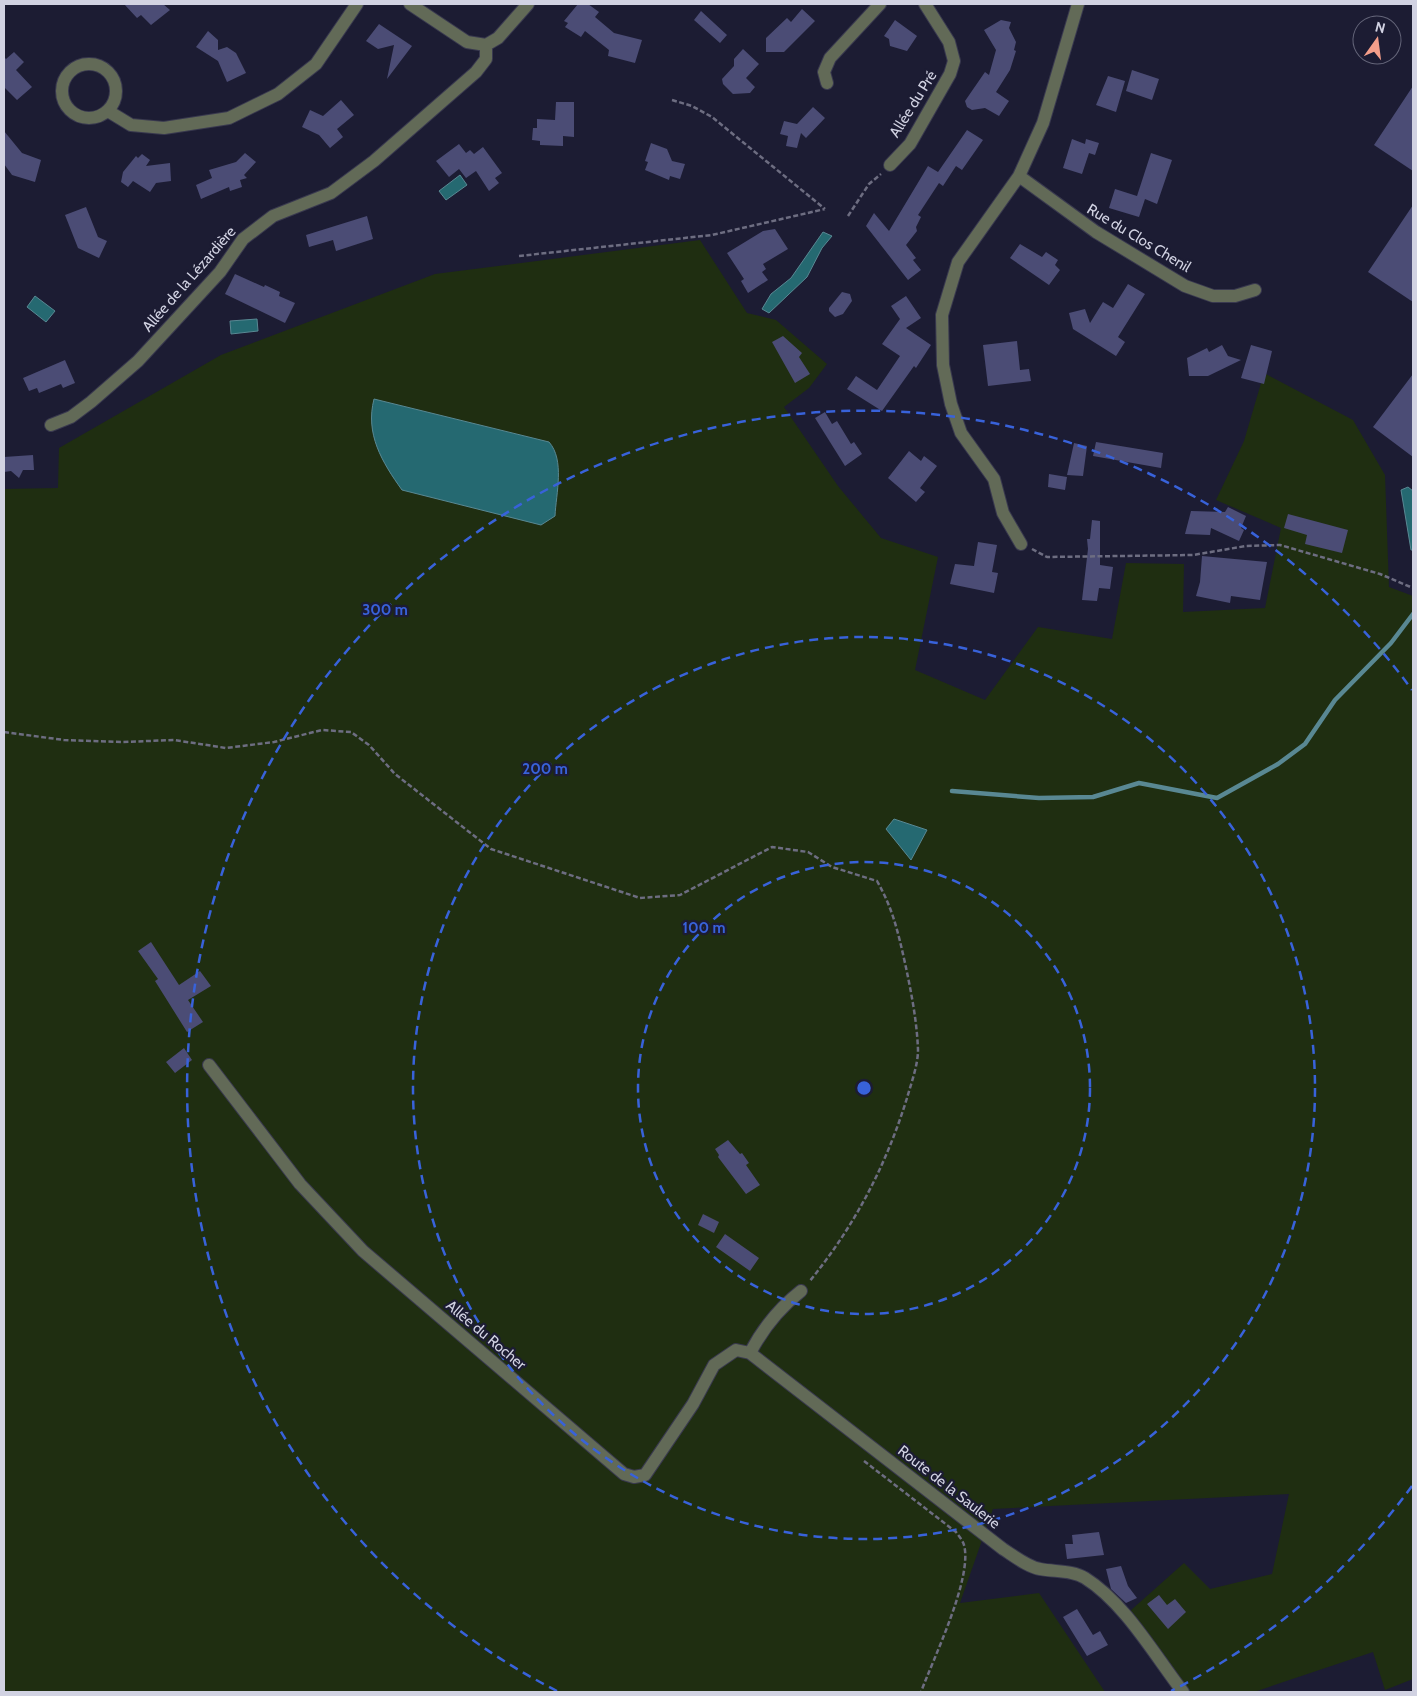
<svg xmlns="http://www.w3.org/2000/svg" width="1417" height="1696" viewBox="0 0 1417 1696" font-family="Cabin,sans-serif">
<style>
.green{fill:#1f2e11}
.water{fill:#256971;stroke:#598893}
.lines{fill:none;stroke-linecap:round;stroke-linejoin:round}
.stream{stroke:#598893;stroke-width:4.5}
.building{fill:#4b4c75}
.minor-casing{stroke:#39394f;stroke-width:14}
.path{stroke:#6d6d81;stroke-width:2.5;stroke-dasharray:5 2.5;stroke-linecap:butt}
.minor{stroke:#626a57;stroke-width:12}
.ring{fill:none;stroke:#3862da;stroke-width:2.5;stroke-dasharray:9 6}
.labels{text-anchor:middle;stroke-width:4.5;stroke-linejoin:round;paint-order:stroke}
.street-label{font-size:15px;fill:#d1d2e2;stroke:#1c1c33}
.centre{fill:#3862da;stroke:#1c1c33;stroke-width:2.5}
.ring-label{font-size:15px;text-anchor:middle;font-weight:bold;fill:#3862da;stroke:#1c1c33;stroke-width:4.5;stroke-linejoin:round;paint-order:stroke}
</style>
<rect width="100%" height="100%" fill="#1c1c33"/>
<!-- green -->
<path class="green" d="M700 240 747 313 776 320 827 364 809 388 784 407 838 486 881 538 938 557 915 670 985 700 1038 627 1112 639 1126 563 1184 564 1183 612 1265 608 1281 528 1216 500 1244 441 1264 373 1353 420 1385 475 1389 587 1413 596V1679L1385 1690 1373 1652 1254 1692H1188L1130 1611 1184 1563 1210 1589 1272 1574 1289 1494 993 1509 960 1603 1039 1593 1105 1692H4V489L58 488 59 448 221 355 435 274Z"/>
<!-- water -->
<path class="water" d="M460 175 467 185 446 200 439 191Z
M823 232 832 236 822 248 807 277 769 313 762 309 771 294 791 278Z
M35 296 55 311 46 322 27 307Z
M257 319 258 331 231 334 230 321Z
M374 399 549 442C565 460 556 494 555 516L541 525 402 490C382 462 365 434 374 399Z
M1408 487 1413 491V550H1411L1401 490Z
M894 819 927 830 911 860 886 829Z"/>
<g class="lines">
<!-- stream -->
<path class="stream" d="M952 791 1039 798 1093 797 1139 783 1217 798 1278 764 1305 744 1335 700 1391 643 1413 614"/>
</g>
<!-- building -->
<path class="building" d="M124 4H163L170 10 151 25 141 15 137 18Z
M578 4H588L599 12 595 17 614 33 642 40 635 63 608 56 609 50 585 31 581 37 565 27 568 23 564 21Z
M802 9 815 21 784 52H766V38L787 18 791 22Z
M701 11 727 35 720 43 694 20Z
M895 20 917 36 907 51 890 46 889 39 884 36Z
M1001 20 1011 22 1009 28 1016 42 1014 50 1016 51 1010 70 996 92 1009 101 999 116 985 108 972 110 967 107 965 101 985 72 989 75 996 50 984 30Z
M379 24 412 46 387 79 394 45 378 49 366 41Z
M208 31 218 40V50L227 47 236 53 246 73 227 82 218 61 196 47Z
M743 49 759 64 746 78 755 87 750 93 733 94 723 84 722 79 734 66V59Z
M14 52 24 62 16 70 32 87 17 100 4 87V57L6 59Z
M1132 70 1159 79 1152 100 1126 91Z
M1108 76 1125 81 1116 112 1096 105Z
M1413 86V171L1374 145Z
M341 100 354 115 337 129 343 137 330 148 319 135 302 127 310 110 323 116Z
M556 102H574V137L563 136V146L540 145V141L532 140 533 128H537V119L555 120Z
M813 107 825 118 806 138 801 133 797 148 786 146 788 136 780 134 784 121 797 124Z
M967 130 983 140 962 170 956 166 943 186 939 183 918 215 921 217 916 227 917 231 906 245 916 258 913 260 921 270 908 280 866 226 874 213 889 231 928 166 938 172Z
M4 131 22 153 41 160 35 182 12 175 4 164Z
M1072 139 1085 144 1086 139 1099 143 1095 155 1089 153 1082 174 1063 168Z
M651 143 667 149 672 161 685 164 680 179 670 176 669 180 645 170 648 162 645 161Z
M459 144 466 153 470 150 474 154 483 147 502 173 495 178 499 183 489 191 476 171 466 178 459 169 449 177 436 161Z
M245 153 256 162 244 175 247 178 240 180 242 187 230 191 229 187 201 199 196 185 212 178 209 170 236 162Z
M1151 153 1172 160 1157 204 1145 199 1139 217 1109 208 1115 189 1137 196Z
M142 154 150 160 146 166 170 163 171 181 156 183 150 192 133 181 128 187 121 182 123 172 136 156 138 158Z
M1413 205V302L1368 272Z
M86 207 98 237 107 241 99 258 78 248 65 215Z
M367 216 373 239 336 251 333 240 309 247 306 235Z
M775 229 788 249 763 264 766 269 762 272 768 280 748 293 741 281 744 279 727 253 763 231Z
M1020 244 1042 257 1046 252 1058 260 1055 265 1060 270 1049 285 1010 258Z
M235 274 264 287 265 285 280 292 279 296 295 303 285 323 225 294Z
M1128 284 1145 294 1118 337 1125 342 1116 356 1073 329 1069 313 1085 309 1090 323 1103 302 1113 308Z
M842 292 850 294 852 301 843 314 835 317 829 311V308Z
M906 296 921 318 906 328 931 345 916 368 914 366 882 411 847 389 856 376 877 390 900 356 882 344 900 319 891 306Z
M783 336 802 353 799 357 810 374 795 383 772 342Z
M1017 341 1020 370 1029 369 1031 381 988 386 983 345Z
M1222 345 1228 356 1241 360 1208 376H1189L1187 358 1207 348 1209 352Z
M1251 345 1272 351 1264 384 1241 378Z
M65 360 75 383 63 388 61 384 39 393 37 388 29 391 23 378Z
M1413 374V457L1373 427Z
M825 412 832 424 837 421 851 444 854 442 862 454 845 466 815 418Z
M1096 442 1163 453 1161 468 1093 456Z
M1074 443 1087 446 1083 476 1067 475Z
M909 451 921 461 924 456 937 466 920 488 925 492 916 502 888 478Z
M33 455 34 470H23L19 478 11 471 4 472V457Z
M1049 474 1067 477 1065 490 1048 487Z
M1228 507 1246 516 1241 528 1244 530 1239 541 1211 528 1210 535 1185 534 1191 511 1225 512Z
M1288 514 1348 530 1342 553 1305 544 1307 535 1284 528Z
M1092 520 1100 521V565L1113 567 1110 589 1099 588 1097 601 1082 600 1088 549 1087 539H1090Z
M978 542 997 545 992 572 998 573 994 593 950 584 955 564 974 566Z
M1202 556 1267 562 1260 600 1231 596 1230 603 1196 596 1200 582Z
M151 942 179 985 200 971 211 986 188 1000 203 1022 187 1032 155 981 158 979 138 951Z
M184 1048 192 1060 175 1073 166 1062Z
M728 1140 740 1154 742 1153 749 1163 746 1165 760 1185 746 1194 718 1157 719 1155 715 1149Z
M703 1214 719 1222 714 1233 698 1225Z
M725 1234 759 1258 750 1271 716 1247Z
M1099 1532 1104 1555 1067 1559 1065 1544H1073L1072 1535Z
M1121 1566 1128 1586 1137 1598 1126 1603 1111 1589 1106 1569Z
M1159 1595 1167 1605 1175 1599 1186 1612 1168 1629 1147 1604Z
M1077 1609 1093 1635 1100 1631 1108 1645 1087 1656 1063 1617Z"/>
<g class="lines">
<!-- minor casing -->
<g class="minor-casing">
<path id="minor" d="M410 4 467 42 486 45
M486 45 498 38 528 4
M62 91a27 27 0 1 1 54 0a27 27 0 1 1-54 0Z
M827 83 824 72 830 58 880 4
M108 111 131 125 164 128 229 118 278 94 316 64 357 4
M890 165 910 144 950 74 954 61 949 42 925 4
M1019 176 1096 232 1185 286 1213 296H1235L1255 290
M51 425 71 417 91 402 138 361 220 272 243 239 273 216 331 193 374 161 476 72 486 59V45
M1021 544 1003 513 994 479 961 433 951 404 943 365 942 315 958 262 1019 176 1043 123 1078 4
M209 1065 300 1184 363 1251 624 1474 634 1477 645 1475 693 1404 714 1365 736 1350 750 1353
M801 1291C778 1309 763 1328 750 1353L1003 1549C1014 1556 1028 1567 1040 1569 1055 1572 1072 1570 1085 1578 1125 1603 1155 1656 1183 1692"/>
</g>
<!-- path -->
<path class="path" d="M672 100 692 106 712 117 825 209
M848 216 869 184 881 174
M519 256 712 235 825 209
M1032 549 1047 557 1193 555 1246 546 1280 545 1380 574 1413 588
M4 732 64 740 123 742 174 740 226 748 274 742 322 730 351 732 369 745 395 774 491 849 640 898 680 895 772 847 808 852 832 867 877 881C893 909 898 932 905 963 911 991 917 1021 918 1050 918 1065 911 1084 907 1098 886 1166 854 1227 809 1282
M864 1461 956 1532C959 1536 963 1541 964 1545 973 1578 933 1659 921 1692"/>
<!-- minor -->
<use href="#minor" class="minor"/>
</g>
<!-- distance rings -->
<g class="ring">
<circle cx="864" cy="1088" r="226"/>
<circle cx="864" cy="1088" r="451"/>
<path d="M1412 1486A677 677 0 0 1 1171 1691M557 1691A677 677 0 1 1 1412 690"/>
</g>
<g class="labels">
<!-- street labels -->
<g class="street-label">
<text transform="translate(913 104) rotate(-58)" y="5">Allée du Pré</text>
<text transform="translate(1139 238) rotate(31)" y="5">Rue du Clos Chenil</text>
<text transform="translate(189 279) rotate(-49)" y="5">Allée de la Lézardière</text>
<text transform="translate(486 1335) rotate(40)" y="5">Allée du Rocher</text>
<text transform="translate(949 1487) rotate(38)" y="5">Route de la Saulerie</text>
</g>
</g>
<circle cx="864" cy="1088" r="8" class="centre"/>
<g class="ring-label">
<text x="385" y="615">300 m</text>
<text x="545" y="774">200 m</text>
<text x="704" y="933">100 m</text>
</g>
<!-- border -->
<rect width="1417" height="1696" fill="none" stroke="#d1d2e2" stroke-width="10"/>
<!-- north arrow -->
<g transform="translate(1377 40) rotate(14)"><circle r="24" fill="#1c1c33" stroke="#646579"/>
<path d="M0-4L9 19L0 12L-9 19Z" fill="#f49e8a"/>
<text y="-8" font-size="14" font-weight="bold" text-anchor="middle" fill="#d1d2e2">N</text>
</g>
</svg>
